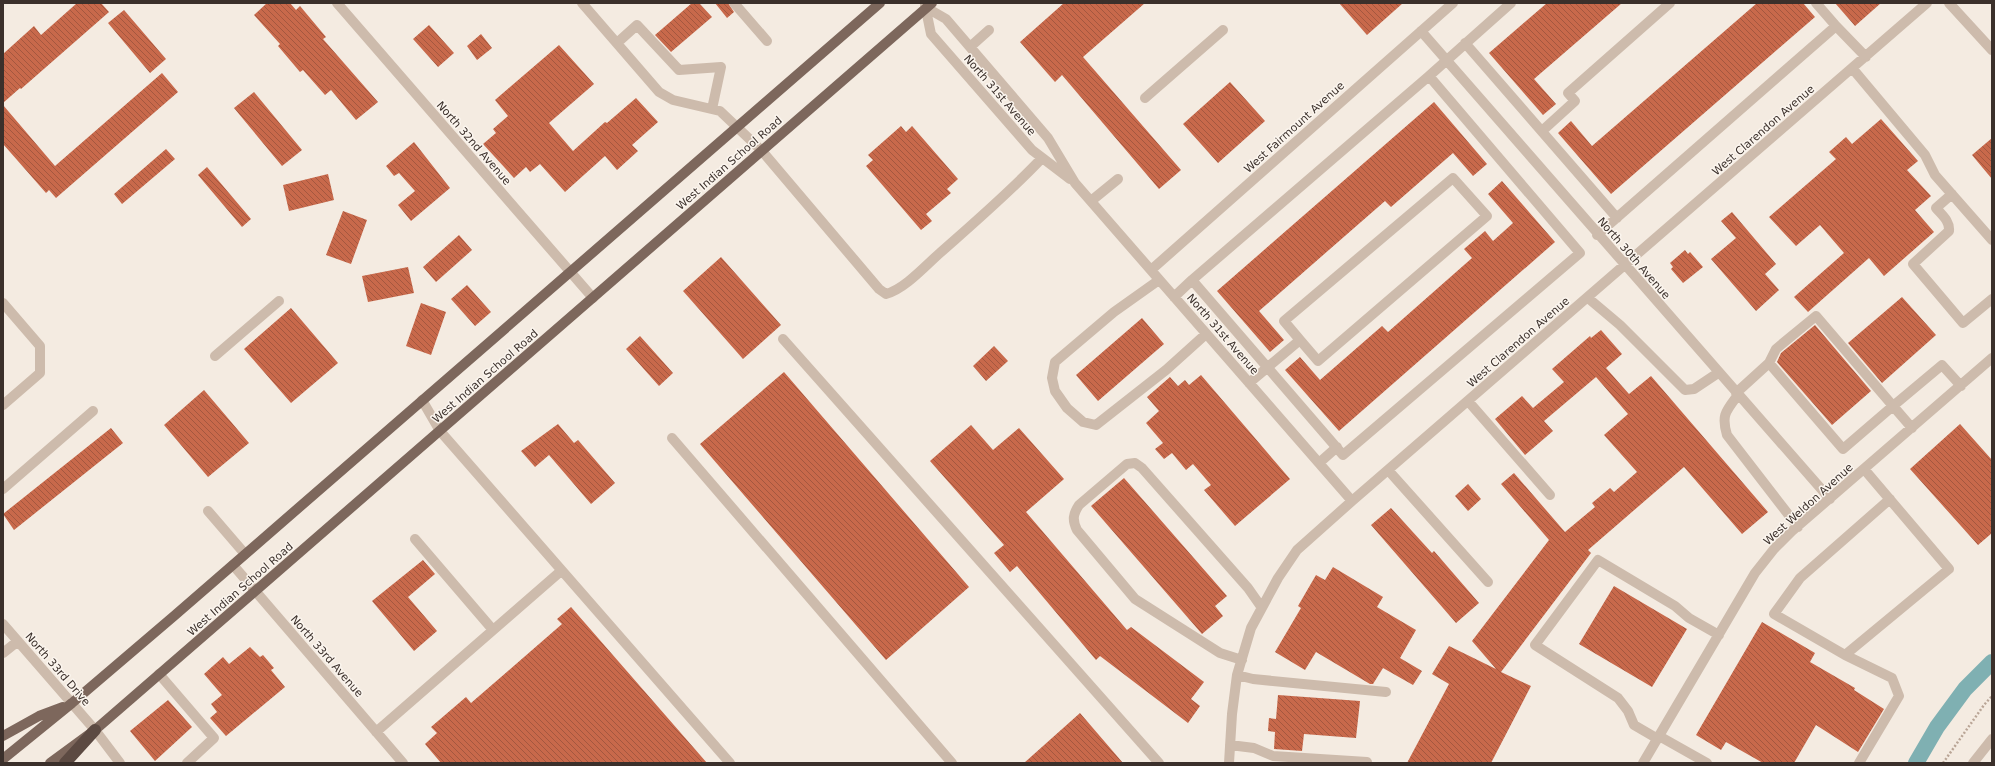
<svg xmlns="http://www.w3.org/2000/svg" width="1995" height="766" viewBox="0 0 1995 766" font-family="'DejaVu Sans',sans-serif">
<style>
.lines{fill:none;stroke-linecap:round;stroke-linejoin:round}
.canal{stroke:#7fb0b2;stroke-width:16}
.building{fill:url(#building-back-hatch)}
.path{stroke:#b9a596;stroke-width:2.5;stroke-dasharray:2 2;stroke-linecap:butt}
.minor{stroke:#cdbbac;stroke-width:10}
.major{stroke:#7d675c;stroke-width:10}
.highway{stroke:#5c4a42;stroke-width:12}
.labels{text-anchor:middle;stroke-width:3;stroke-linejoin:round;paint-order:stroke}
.street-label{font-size:11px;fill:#3b302b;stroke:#fbf5ee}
</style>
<defs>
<pattern id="building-back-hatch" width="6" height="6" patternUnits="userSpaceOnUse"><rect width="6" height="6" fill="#c8694b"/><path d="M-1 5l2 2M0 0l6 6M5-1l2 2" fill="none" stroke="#a4573f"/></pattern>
</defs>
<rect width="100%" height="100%" fill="#f4ebe1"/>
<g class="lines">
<!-- canal -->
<path class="canal" d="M1916 763 1937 727 1965 689 1992 662"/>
</g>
<!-- building -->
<path class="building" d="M77 3H101L109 12 21 89 20 88 3 103V54L34 26 41 35Z
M267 3H290L296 10 300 6 326 37 323 39 378 102 356 120 331 90 325 95 303 70 300 72 278 46 280 44 254 15Z
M692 3H699L712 17 671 52 655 35Z
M715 3H728L734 12 727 18Z
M1064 3H1145L1083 57 1181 170 1159 189 1062 75 1055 82 1020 42Z
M1339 3H1403L1367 35Z
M1547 3H1622L1534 79 1556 104 1543 115 1489 53Z
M1757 3H1803L1815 17 1611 194 1558 133 1571 121 1592 146Z
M1835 3H1881L1855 26Z
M124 10 166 59 150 73 108 23Z
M429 25 454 53 438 67 413 39Z
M481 34 492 48 477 60 467 46Z
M559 45 594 84 549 123 573 151 605 122 607 123 636 98 658 122 632 145 638 151 617 170 605 156 565 192 540 164 530 172 526 167 514 178 483 144 496 133 493 129 508 116 495 100Z
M162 73 178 92 56 198 49 190 46 193 3 144V105L55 166Z
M1230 82 1265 121 1218 163 1183 124Z
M254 92 302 150 282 166 234 108Z
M1434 102 1487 164 1473 176 1453 153 1391 207 1385 201 1259 311 1284 340 1270 352 1217 291Z
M1881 119 1918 161 1907 170 1931 196 1915 210 1934 232 1884 276 1869 258 1808 312 1794 297 1844 253 1820 225 1796 246 1769 217 1836 159 1829 152 1846 137 1852 144Z
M901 126 906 132 912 126 958 179 947 189 951 193 926 214 932 221 921 230 866 166 873 160 868 155Z
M1992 138V179L1972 155Z
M414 142 450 188 411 221 398 205 415 191 399 173 394 176 386 166Z
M166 149 175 159 122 204 114 194Z
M207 167 251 219 242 227 198 175Z
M328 174 334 200 289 211 283 185Z
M1502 181 1555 242 1339 431 1285 370 1300 357 1320 380 1382 326 1388 332 1472 258 1464 249 1485 231 1493 241 1513 223 1488 194Z
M343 211 367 220 351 264 326 255Z
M1732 212 1776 264 1765 274 1779 290 1756 311 1711 259 1736 238 1721 221Z
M459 235 472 250 436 282 423 267Z
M1685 250 1688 254 1690 252 1703 267 1683 283 1671 269 1673 267 1670 263Z
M721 257 781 325 743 359 683 291Z
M408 267 414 293 368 302 362 276Z
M467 285 491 312 475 326 451 299Z
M1902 297 1936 335 1882 383 1848 343Z
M421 303 446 312 431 355 406 346Z
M291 308 338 363 291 403 244 349Z
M1142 318 1164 344 1098 401 1076 375Z
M1815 325 1871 391 1832 425 1777 362 1781 353Z
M1601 330 1622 354 1606 368 1629 394 1651 376 1768 512 1742 534 1684 467 1588 550 1591 553 1501 672 1531 686 1491 763H1407L1449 684 1432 674 1449 646 1496 669 1472 641 1549 540 1501 484 1514 473 1565 532 1595 507 1592 503 1610 488 1614 492 1637 472 1604 435 1628 414 1596 377 1544 421 1553 431 1525 455 1495 419 1522 396 1533 408 1564 382 1552 369 1590 336 1591 338Z
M640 336 673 373 659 386 626 349Z
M994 346 1008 361 986 381 973 366Z
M784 372 969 587 886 660 700 444Z
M1201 375 1290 479 1235 526 1204 490 1211 485 1193 464 1186 470 1172 453 1164 459 1155 449 1163 443 1146 423 1159 411 1147 397 1170 377 1178 386 1185 380 1189 385Z
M204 390 249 443 208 477 164 425Z
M558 424 574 443 578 440 615 483 591 504 549 455 535 467 521 451Z
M1960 424 1992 460V533L1978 545 1910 469Z
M971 425 993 450 1019 428 1064 479 1026 512 1127 630 1131 627 1204 682 1191 699 1200 706 1188 723 1100 656 1096 660 1017 566 1010 572 994 553 1004 545 930 461Z
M111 428 123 443 14 530 3 514Z
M1124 478 1227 596 1215 606 1223 616 1202 634 1091 506Z
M1468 484 1481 499 1468 511 1455 496Z
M1391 508 1432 553 1434 551 1479 603 1456 623 1371 525Z
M423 560 435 574 408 597 437 631 414 651 372 601Z
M1333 567 1383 597 1377 607 1416 630 1400 658 1422 671 1413 685 1383 668 1373 684H1370L1316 652 1305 670 1275 652 1301 608 1298 606 1316 575 1325 580Z
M1614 586 1687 629 1652 687 1579 644Z
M571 607 707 763H441L425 744 437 733 431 727 466 697 471 703 562 624 557 619Z
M1762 622 1815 653 1810 662 1855 688 1854 690 1884 709 1858 752 1816 725 1794 763H1763L1726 742 1721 750 1696 735Z
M250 647 260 657 263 655 274 668 271 670 285 687 226 736 210 718 217 712 211 704 222 695 204 674 223 657 229 664Z
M1278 695 1360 701 1356 738 1304 734 1302 751 1274 749 1275 732 1268 731 1269 718 1276 719Z
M168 700 192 727 155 761 130 731Z
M1080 713 1123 763H1024Z"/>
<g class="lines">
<!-- path -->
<path class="path" d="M1943 763 1984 705 1992 696"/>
<!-- minor -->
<path class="minor" d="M337 3 593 298
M582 3 659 92 673 100 720 111 762 151 879 289 886 294C905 289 926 265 941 252 976 221 1011 191 1042 158
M734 3 767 41
M1816 3 1836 26
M1949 3 1992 50
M925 5 931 34 1032 150 1070 179
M927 8 946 19 1048 138 1075 183 1352 501
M1421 31 1830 499
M617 43 637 25 679 70 721 67 712 109
M1465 43 1617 218
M970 47 989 30
M1852 68 1925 155 1935 175 1992 240
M1429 76 1580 253 1343 455 1192 280Z
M1429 76 1511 3
M1145 98 1223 30
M1542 131 1575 101 1568 93 1670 3
M1952 194 1936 208C1942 215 1950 221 1949 231L1913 264 1963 323 1992 299
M1091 201 1118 179
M1597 235 1836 26 1866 57
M1151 270 1453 3
M1159 280 1114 312 1055 362 1052 378 1055 391 1067 408 1083 422 1096 425 1166 370 1206 334
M1174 297 1192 280
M1588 298 1620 325 1685 390 1694 389 1718 373
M3 303 40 346V373L3 405
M783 339 1159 763
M215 356 279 301
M1769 363 1776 349 1816 316 1893 406 1942 365 1961 386
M1249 383 1300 340 1284 321 1453 178 1487 216 1318 361 1300 340
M1736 393 1769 363 1843 449 1893 406 1912 428
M1738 395C1726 411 1721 415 1727 435L1798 527
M422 400 440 431 730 763
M1468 401 1550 495
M672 438 952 763
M1319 463 1337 447
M1864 469 1949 569 1845 655 1774 614 1800 578 1890 499
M1388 470 1488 582
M3 489 93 411
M208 511 245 554
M415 539 493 630
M233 565 403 763
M3 624 95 730 120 763
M3 653 18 641
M1845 655 1892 678 1899 696 1859 763
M1242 660 1220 653 1135 599 1077 530C1072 520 1073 514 1079 505L1127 464 1135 463 1142 468 1248 588 1262 608
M159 674 214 738 187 763
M1237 675 1253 679 1386 692
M376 732 561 571
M1659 736 1707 763
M1658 739 1634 725 1628 711 1618 698 1535 645 1598 560 1675 606 1689 618 1719 635
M1230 745 1254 748 1273 756 1367 762
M1229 763 1232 714 1237 675 1251 628 1278 578 1297 550 1352 501 1927 3
M1643 763 1755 573 1774 549 1792 531 1992 358
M1973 763 1992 739"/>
<!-- major -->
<path class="major" d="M3 736 39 716 63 707
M3 759 72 703 174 616 880 3
M50 763 95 730 208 632 932 3"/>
<!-- highway -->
<path class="highway" d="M65 763 95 730"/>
</g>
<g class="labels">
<!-- street labels -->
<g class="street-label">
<text transform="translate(1000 95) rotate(49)" y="4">North 31st Avenue</text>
<text transform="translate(1294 127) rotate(-42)" y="4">West Fairmount Avenue</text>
<text transform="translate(1763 130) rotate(-41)" y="4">West Clarendon Avenue</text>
<text transform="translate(474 143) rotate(49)" y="4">North 32nd Avenue</text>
<text transform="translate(729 163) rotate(-41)" y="4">West Indian School Road</text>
<text transform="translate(1634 258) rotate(49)" y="4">North 30th Avenue</text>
<text transform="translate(1223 334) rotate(49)" y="4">North 31st Avenue</text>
<text transform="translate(1518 342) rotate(-41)" y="4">West Clarendon Avenue</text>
<text transform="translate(485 376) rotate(-41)" y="4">West Indian School Road</text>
<text transform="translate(1808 504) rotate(-42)" y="4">West Weldon Avenue</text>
<text transform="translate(240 589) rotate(-41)" y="4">West Indian School Road</text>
<text transform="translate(327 656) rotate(49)" y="4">North 33rd Avenue</text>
<text transform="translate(58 669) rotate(49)" y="4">North 33rd Drive</text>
</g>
</g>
<!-- border -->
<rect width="1995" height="766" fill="none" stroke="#3b302b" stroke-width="8"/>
</svg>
